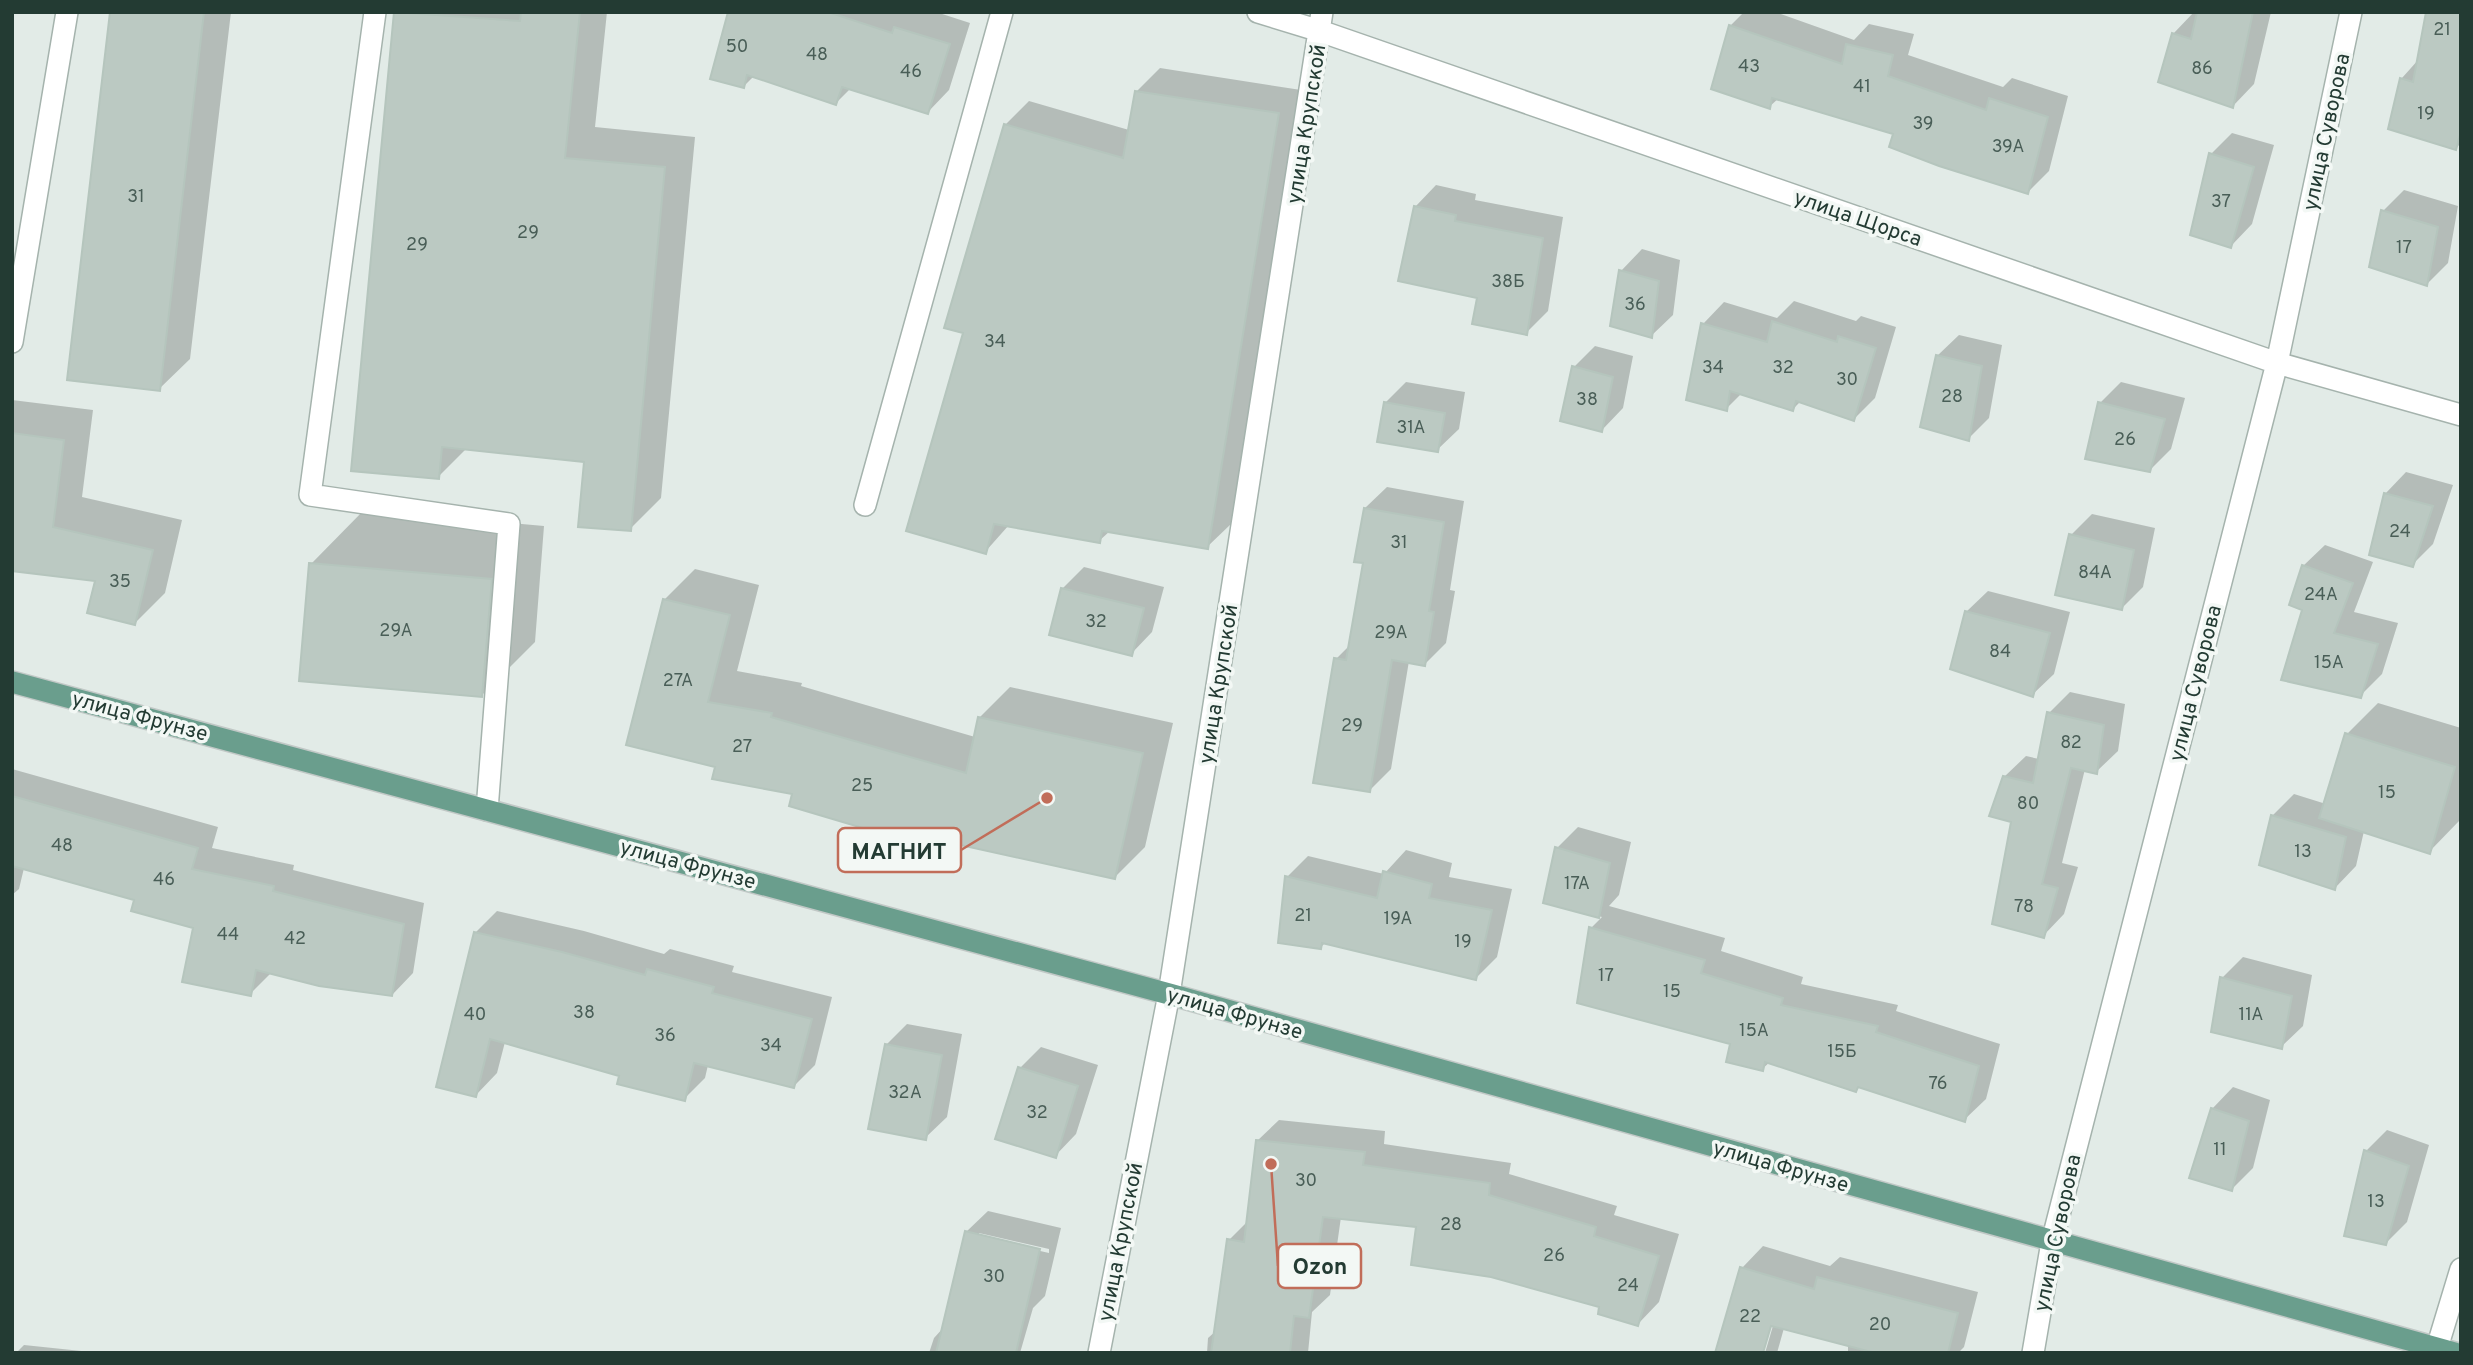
<svg xmlns="http://www.w3.org/2000/svg" width="2473" height="1365" viewBox="0 0 2473 1365" font-family="Overpass,sans-serif">
<style>
.shadow{fill:#0003;fill-rule:evenodd}
.building{fill:#bbc9c2;stroke:#b5c5bd;stroke-width:2}
.lines{fill:none;stroke-linecap:round;stroke-linejoin:round}
.minor-casing{stroke:#a5b3ad;stroke-width:24}
.major-casing{stroke:#c1c8c6;stroke-width:24}
.minor{stroke:#fff;stroke-width:21}
.major{stroke:#6a9e8d;stroke-width:21}
.labels{text-anchor:middle;stroke-width:7;stroke-linejoin:round;paint-order:stroke}
.number-label{font-size:18px;fill:#495e57}
.street-label{font-size:21px;fill:#233b33;stroke:#f3f8f5}
.leader{fill:none;stroke:#c16d59;stroke-width:2.5}
.callout-dot{fill:#c16d59;stroke:#f3f8f5;stroke-width:2.5}
.callout{fill:#f3f8f5;stroke:#c16d59;stroke-width:2.5}
.callout-label{font-size:23px;text-anchor:middle;font-weight:bold;fill:#233b33}
</style>
<rect width="100%" height="100%" fill="#e2ebe7"/>
<!-- shadow -->
<path class="shadow" d="M112 12H231L190 359 159 389Z
M396 12H607L595 127 695 137 661 498 630 529 586 460 467 448 438 477Z
M730 12H936L970 23 949 90 928 112 851 88 836 103 754 76 744 86Z
M1744 12H1775L1854 40 1869 24 1914 34 1908 55 2003 87 2012 78 2068 96 2049 171 2028 192 1895 133 1779 98 1769 107 1713 87 1731 25Z
M2194 12H2271L2254 84 2233 106 2173 34Z
M2461 12V143L2456 148 2390 128 2402 78Z
M1160 68 1301 90 1231 524 1207 547 1110 531 1099 541 1009 525 985 552 965 332 1005 125 1029 101 1129 130 1136 92Z
M2232 133 2274 145 2252 224 2231 246 2211 154Z
M1436 185 1476 194 1475 200 1563 217 1548 311 1526 333 1479 296 1415 207Z
M2404 190 2458 206 2448 263 2427 284 2383 211Z
M1642 249 1680 260 1673 315 1651 336 1621 271Z
M1794 301 1856 321 1861 316 1896 327 1875 398 1854 419 1801 401 1793 409 1742 393 1726 409 1703 324 1724 302 1777 318Z
M1959 335 2002 345 1989 418 1968 439 1937 356Z
M1595 346 1633 356 1623 408 1602 430 1574 367Z
M1406 382 1465 392 1459 429 1437 450 1385 403Z
M2121 382 2185 398 2171 449 2150 470 2100 403Z
M12 400 93 410 82 497 182 520 165 593 135 623 97 580 12 569Z
M2406 472 2453 485 2433 544 2412 565 2385 494Z
M1387 487 1464 501 1450 590 1455 591 1446 643 1425 664 1409 661 1391 769 1369 791 1336 659 1351 644 1365 562V508Z
M364 510 544 526 535 642 482 695 311 564Z
M2092 514 2155 528 2143 587 2122 608 2071 535Z
M2325 545 2373 562 2354 612 2398 623 2382 674 2360 696 2304 609 2303 566Z
M1084 567 1164 587 1152 632 1131 654 1062 589Z
M695 569 759 585 737 671 802 683 801 686 975 737 979 718 1010 687 1173 723 1145 847 1115 877 918 834 912 841 795 792 717 766 664 600Z
M1988 591 2070 612 2054 674 2032 695 1966 612Z
M2070 692 2125 704 2118 751 2096 772 2085 769 2062 863 2078 867 2064 914 2043 936 2004 777 2026 756 2039 759 2049 713Z
M2378 703 2461 728 2460 820 2429 852 2364 831 2356 866 2335 888 2261 864 2273 815 2294 794 2326 804 2347 734Z
M12 769 218 827 212 848 294 865 293 870 424 903 413 973 392 995 272 972 250 994 195 927 136 899 24 868 19 889 12 895Z
M1578 827 1631 842 1619 895 1609 906 1725 938 1721 951 1803 977 1801 984 1898 1005 1896 1011 2000 1044 1986 1099 1964 1120 1860 1086 1856 1090 1770 1062 1762 1069 1591 928 1602 917 1545 902 1557 848Z
M1406 850 1452 863 1449 877 1512 889 1497 957 1476 978 1326 942 1321 947 1287 877 1308 856 1384 874Z
M497 911 584 931 664 954 670 949 734 966 732 972 832 997 815 1065 793 1087 708 1065 705 1078 684 1099 621 1075 505 1042 497 1073 476 1095 475 933Z
M2243 957 2312 975 2303 1026 2281 1047 2222 978Z
M907 1024 962 1034 947 1117 925 1138 886 1045Z
M1041 1047 1098 1065 1076 1134 1055 1156 1020 1068Z
M2233 1087 2270 1100 2253 1168 2232 1189 2212 1109Z
M1279 1120 1385 1131 1384 1144 1511 1163 1509 1174 1617 1206 1614 1215 1679 1234 1659 1302 1638 1324 1418 1225 1341 1217 1330 1295 1312 1312 1308 1353H1207L1208 1338 1216 1331 1229 1240 1248 1221 1257 1141Z
M2387 1130 2429 1145 2407 1222 2386 1243 2366 1151Z
M988 1211 1061 1228 1045 1296 1033 1308 1020 1353H929L934 1338 944 1327 966 1232ZM979 1233 1049 1249V1253L979 1237Z
M1763 1246 1830 1266 1840 1257 1978 1292 1964 1347 1958 1353H1848V1344L1784 1328 1777 1353H1765L1775 1319 1742 1268Z
M24 1345 91 1352 16 1353Z"/>
<!-- building -->
<path class="building" d="M110 12H204L160 391 67 380Z
M394 12 520 21 521 12H580L565 158 665 167 631 531 578 527 584 462 442 447 439 479 351 471Z
M728 12H828L892 33 894 27 950 44 928 114 842 87 836 105 747 75 744 88 710 79Z
M2197 12H2253L2233 108 2158 82 2172 33 2191 39Z
M2426 12H2461V131L2456 150 2388 129 2400 78 2413 82Z
M1729 25 1842 64 1846 44 1893 55 1888 76 1986 110 1989 98 2048 117 2028 194 1939 166 1889 147 1893 134 1772 98 1770 109 1711 89Z
M1135 91 1279 113 1208 549 1102 531 1100 543 994 524 986 554 906 531 963 333 944 328 1004 124 1123 158Z
M2209 153 2254 167 2231 248 2190 235Z
M1414 206 1456 215 1455 221 1543 238 1527 335 1472 324 1477 298 1398 281Z
M2381 210 2438 227 2427 286 2369 267Z
M1619 270 1659 281 1652 338 1610 326Z
M1772 321 1837 342 1838 336 1876 348 1854 421 1796 401 1793 411 1730 391 1727 411 1686 400 1701 323 1767 342Z
M1936 355 1982 366 1969 441 1920 427Z
M1572 366 1613 377 1602 432 1560 421Z
M1384 402 1445 413 1438 452 1377 442Z
M2098 402 2165 419 2150 472 2085 459Z
M12 433 64 440 53 527 153 550 135 625 87 613 95 581 12 571Z
M2384 493 2433 506 2413 567 2369 555Z
M1364 508 1444 522 1429 611 1434 612 1425 666 1392 660 1370 792 1313 783 1334 658 1346 660 1363 563 1354 562Z
M2069 534 2134 550 2122 610 2055 595Z
M309 563 492 579 482 697 299 681Z
M2302 565 2353 583 2334 633 2378 644 2361 698 2281 680 2302 610 2289 605Z
M1061 588 1144 608 1132 656 1049 635Z
M663 599 730 615 708 702 772 713 771 717 966 773 978 717 1143 753 1115 879 915 835 913 843 789 806 792 794 712 779 715 767 626 745Z
M1965 611 2050 633 2033 697 1950 669Z
M2047 712 2104 725 2097 774 2071 768 2042 884 2058 888 2044 938 1992 924 2011 822 1989 816 2003 776 2033 783Z
M2345 733 2455 767 2430 854 2319 818Z
M12 796 198 848 192 869 274 886 273 891 404 924 392 996 319 986 256 970 251 996 182 982 193 928 131 911 134 900 12 866Z
M2271 815 2346 837 2335 890 2259 865Z
M1555 847 1610 863 1599 918 1543 903Z
M1383 871 1432 884 1429 898 1492 910 1476 980 1322 943 1321 949 1278 943 1285 876 1377 898Z
M1589 927 1705 960 1701 973 1783 998 1781 1005 1878 1026 1876 1032 1979 1066 1965 1122 1858 1087 1856 1092 1765 1062 1763 1071 1726 1062 1730 1044 1577 1003Z
M474 932 562 952 645 975 647 969 714 987 712 993 812 1019 794 1088 694 1063 685 1101 617 1084 619 1076 490 1039 476 1097 436 1087Z
M2220 977 2292 996 2282 1049 2211 1032Z
M885 1044 942 1055 926 1140 868 1129Z
M1018 1067 1078 1086 1056 1158 995 1139Z
M2211 1108 2249 1121 2232 1191 2189 1178Z
M1256 1140 1365 1152 1363 1165 1490 1183 1489 1195 1596 1227 1594 1236 1659 1256 1638 1326 1598 1314 1599 1307 1491 1277 1411 1265 1416 1227 1323 1217 1309 1318 1294 1316 1290 1353H1211L1227 1239 1244 1242Z
M2364 1150 2409 1166 2386 1245 2344 1236Z
M965 1231 1040 1249 1016 1353H936Z
M1740 1267 1814 1289 1817 1277 1958 1313 1948 1353H1875L1771 1326 1763 1353H1715Z"/>
<g class="lines">
<!-- minor casing -->
<g class="minor-casing">
<path id="minor" d="M375 12 310 495 509 524 487 810
M1258 12 1320 31 2277 363 2461 415
M12 342 67 12
M865 505 1002 12
M2437 1348 2461 1269
M1099 1353 1169 994 1322 12
M2033 1353 2052 1242 2277 363 2351 12"/>
</g>
<!-- major casing -->
<g class="major-casing">
<path id="major" d="M12 682 1169 994 2455 1353"/>
</g>
<!-- minor -->
<use href="#minor" class="minor"/>
<!-- major -->
<use href="#major" class="major"/>
</g>
<g class="labels">
<!-- number labels -->
<g class="number-label">
<text x="2442" y="35">21</text>
<text x="737" y="52">50</text>
<text x="817" y="60">48</text>
<text x="1749" y="72">43</text>
<text x="2202" y="74">86</text>
<text x="911" y="77">46</text>
<text x="1862" y="92">41</text>
<text x="2426" y="119">19</text>
<text x="1923" y="129">39</text>
<text x="2008" y="152">39А</text>
<text x="136" y="202">31</text>
<text x="2221" y="207">37</text>
<text x="528" y="238">29</text>
<text x="417" y="250">29</text>
<text x="2404" y="253">17</text>
<text x="1508" y="287">38Б</text>
<text x="1635" y="310">36</text>
<text x="995" y="347">34</text>
<text x="1713" y="373">34</text>
<text x="1783" y="373">32</text>
<text x="1847" y="385">30</text>
<text x="1952" y="402">28</text>
<text x="1587" y="405">38</text>
<text x="1411" y="433">31А</text>
<text x="2125" y="445">26</text>
<text x="2400" y="537">24</text>
<text x="1399" y="548">31</text>
<text x="2095" y="578">84А</text>
<text x="120" y="587">35</text>
<text x="2321" y="600">24А</text>
<text x="1096" y="627">32</text>
<text x="396" y="636">29А</text>
<text x="1391" y="638">29А</text>
<text x="2000" y="657">84</text>
<text x="2329" y="668">15А</text>
<text x="678" y="686">27А</text>
<text x="1352" y="731">29</text>
<text x="2071" y="748">82</text>
<text x="742" y="752">27</text>
<text x="862" y="791">25</text>
<text x="2387" y="798">15</text>
<text x="2028" y="809">80</text>
<text x="62" y="851">48</text>
<text x="2303" y="857">13</text>
<text x="164" y="885">46</text>
<text x="1577" y="889">17А</text>
<text x="2024" y="912">78</text>
<text x="1303" y="921">21</text>
<text x="1398" y="924">19А</text>
<text x="228" y="940">44</text>
<text x="295" y="944">42</text>
<text x="1463" y="947">19</text>
<text x="1606" y="981">17</text>
<text x="1672" y="997">15</text>
<text x="584" y="1018">38</text>
<text x="475" y="1020">40</text>
<text x="2251" y="1020">11А</text>
<text x="1754" y="1036">15А</text>
<text x="665" y="1041">36</text>
<text x="771" y="1051">34</text>
<text x="1842" y="1057">15Б</text>
<text x="1938" y="1089">76</text>
<text x="905" y="1098">32А</text>
<text x="1037" y="1118">32</text>
<text x="2220" y="1155">11</text>
<text x="1306" y="1186">30</text>
<text x="2376" y="1207">13</text>
<text x="1451" y="1230">28</text>
<text x="1554" y="1261">26</text>
<text x="994" y="1282">30</text>
<text x="1628" y="1291">24</text>
<text x="1750" y="1322">22</text>
<text x="1880" y="1330">20</text>
</g>
<!-- street labels -->
<g class="street-label">
<text transform="translate(1306 124) rotate(-81)" y="7">улица Крупской</text>
<text transform="translate(2326 132) rotate(-78)" y="7">улица Суворова</text>
<text transform="translate(1858 218) rotate(19)" y="7">улица Щорса</text>
<text transform="translate(2195 683) rotate(-76)" y="7">улица Суворова</text>
<text transform="translate(1218 684) rotate(-81)" y="7">улица Крупской</text>
<text transform="translate(140 716) rotate(15)" y="7">улица Фрунзе</text>
<text transform="translate(688 864) rotate(15)" y="7">улица Фрунзе</text>
<text transform="translate(1235 1013) rotate(16)" y="7">улица Фрунзе</text>
<text transform="translate(1781 1166) rotate(16)" y="7">улица Фрунзе</text>
<text transform="translate(2057 1233) rotate(-78)" y="7">улица Суворова</text>
<text transform="translate(1120 1242) rotate(-79)" y="7">улица Крупской</text>
</g>
</g>
<!-- callouts -->
<path class="leader" d="M1047 798L961 850M1271 1164L1278 1266"/>
<g class="callout-dot">
<circle cx="1047" cy="798" r="7"/>
<circle cx="1271" cy="1164" r="7"/>
</g>
<g class="callout">
<rect x="838" y="828" width="123" height="44" rx="7"/>
<rect x="1278" y="1244" width="83" height="44" rx="7"/>
</g>
<g class="callout-label">
<text x="899" y="859">МАГНИТ</text>
<text x="1320" y="1274">Ozon</text>
</g>
<!-- border -->
<rect width="2473" height="1365" fill="none" stroke="#233b33" stroke-width="28"/>
</svg>
